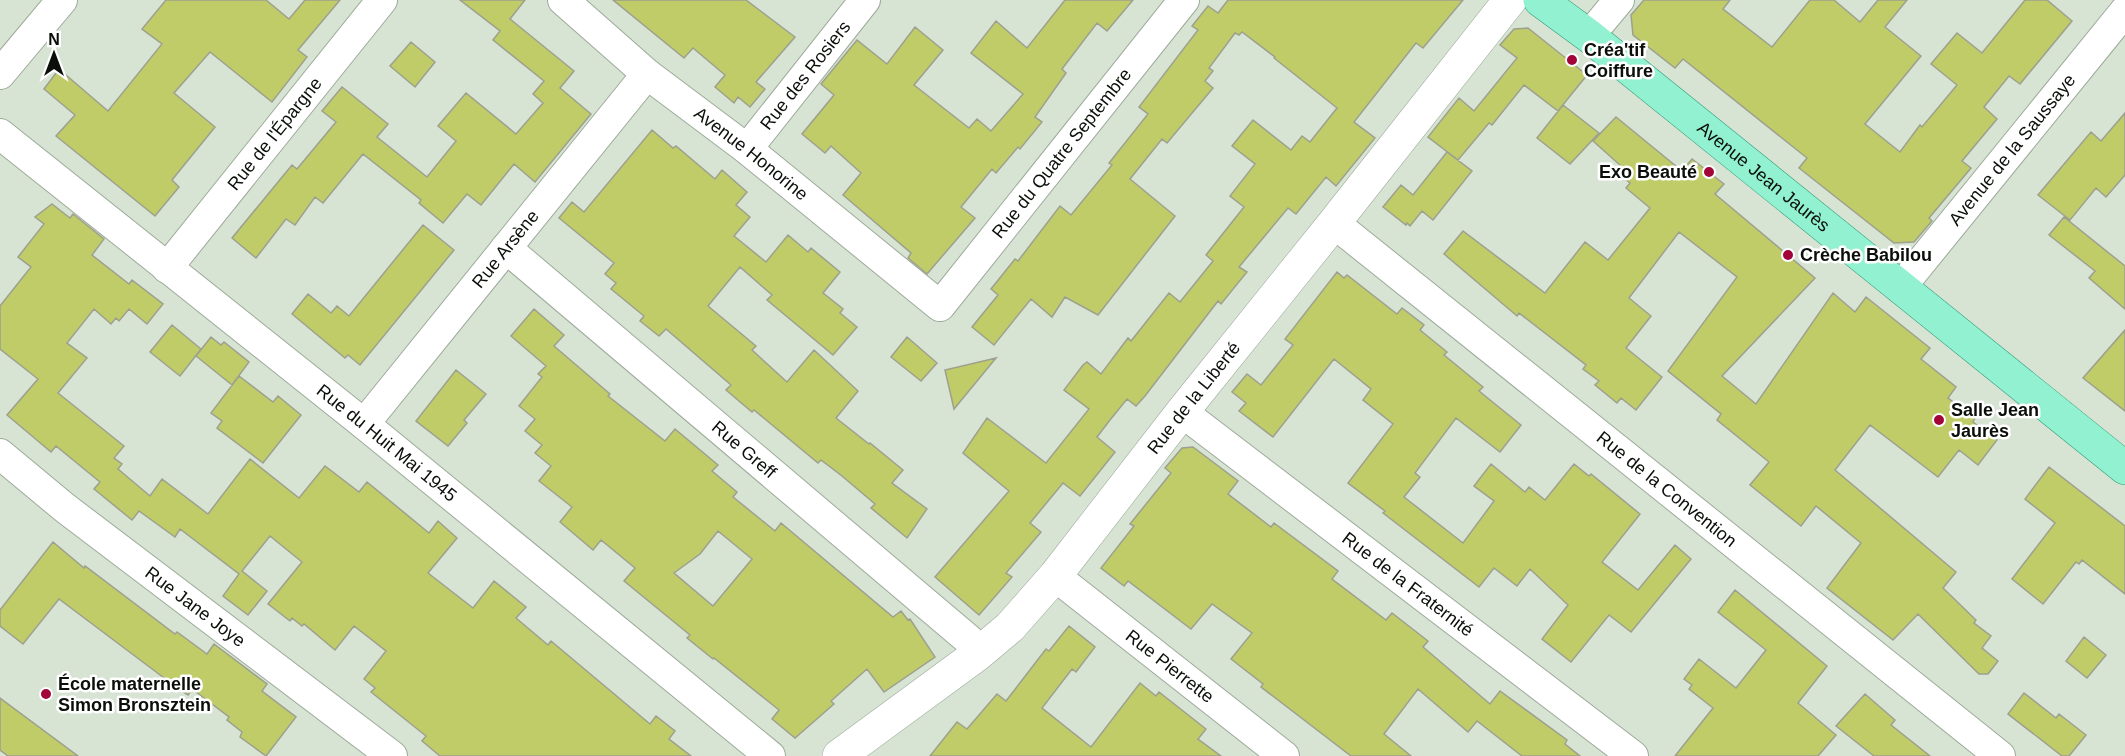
<svg xmlns="http://www.w3.org/2000/svg" width="2125" height="756" viewBox="0 0 2125 756" font-family="Arial,sans-serif">
<style>
.building{fill:#c0cc68;stroke:#9da08e;stroke-width:1.5;fill-rule:evenodd}
.lines{fill:none;stroke-linecap:round;stroke-linejoin:round}
.street-casing{stroke:#9daa9a;stroke-width:32}
.secondary-casing{stroke:#9daa9a;stroke-width:34}
.primary-casing{stroke:#329b77;stroke-width:34}
.street{stroke:#fff;stroke-width:30}
.secondary{stroke:#fff;stroke-width:33}
.primary{stroke:#91f1d0;stroke-width:33}
.poi-dot{fill:#a20338;stroke:#fff;stroke-width:2}
.labels{text-anchor:middle;stroke-width:5;stroke-linejoin:round;paint-order:stroke}
.poi-label{font-size:18px;font-weight:bold;fill:#0b0f0a;stroke:#fff;text-anchor:start}
.street-label{font-size:18px;fill:#0b0f0a;stroke:#fff}
</style>
<rect width="100%" height="100%" fill="#d7e4d4"/>
<!-- building -->
<path class="building" d="M166 0H266L289 19 305 0H340L298 50 307 57 272 102 210 52 174 93 215 127 172 180 179 187 155 216 56 136 75 115 44 89 59 69 108 111 162 44 142 29Z
M460 0H525L510 19 574 71 560 88 591 114 535 182 514 164 481 205 467 194 443 223 419 203 421 200 363 154 323 203 315 197 295 225 286 219 256 258 232 238 292 165 297 169 336 122 322 111 342 87 388 124 377 137 427 177 456 141 438 126 466 93 516 134 543 103 533 94 544 81 493 40 500 31Z
M613 0H746L795 37 756 82 765 89 750 107 738 97 734 103 715 87 725 75 693 48 684 58Z
M1065 0H1133L1107 31 1097 23 1062 69 1066 73 1035 117 1042 122 1020 149 1018 147 996 173 992 169 961 207 975 218 927 274 908 258 911 253 843 195 861 173 831 146 825 153 802 134 834 95 821 84 857 40 887 64 915 27 943 50 914 85 969 128 977 119 991 131 1023 94 971 53 996 21 1027 48Z
M1228 0H1463L1423 48 1416 43 1354 122 1375 138 1336 186 1326 177 1296 214 1288 208 1239 267 1247 272 1221 304 1218 301 1145 396 1136 406 1127 399 1110 420 1097 437 1115 452 1080 496 1063 483 1030 523 1041 532 1006 573 1012 577 979 615 935 577 1009 491 963 453 987 418 1046 463 1089 409 1064 390 1083 365 1087 362 1101 374 1128 338 1131 341 1169 293 1180 302 1213 261 1206 255 1244 207 1230 196 1255 164 1232 146 1253 120 1291 150 1302 136 1310 142 1337 108 1274 58 1275 57 1242 32 1239 35 1235 33 1209 68 1213 71 1205 81 1213 88 1167 143 1162 139 1130 179 1175 216 1098 315 1065 297 1052 317 1031 299 994 345 972 327 998 295 991 289 1015 259 1018 261 1060 206 1071 215 1112 165 1109 163 1148 114 1139 107 1198 30 1192 26 1208 6 1218 13Z
M1644 0H1730L1723 9 1772 47 1810 0H1834L1860 22 1878 0H1907L1885 27 1921 56 1865 124 1900 152 1920 125 1922 127 1957 85 1931 64 1957 33 1982 53 2025 0H2047L2072 21 2020 84 2009 76 1984 107 1997 119 1962 161 1971 168 1929 218 1932 221 1914 242 1894 243 1799 168 1807 158 1683 59 1675 68 1633 35 1631 15Z
M1528 28 1587 75 1558 111 1524 85 1492 125 1489 123 1458 160 1428 137 1459 98 1474 111 1517 58 1500 45 1514 29Z
M411 42 435 62 415 87 390 66Z
M1563 105 1599 133 1570 164 1537 138Z
M2125 113V175L2106 197 2096 188 2070 220 2038 195 2091 132 2101 141Z
M1616 117 1682 171 1692 159 1724 184 1715 194 1815 278 1722 376 1756 404 1833 293 1855 312 1866 297 1930 348 1921 359 1956 387 1948 398 1975 418 1973 422 1997 440 1978 465 1959 450 1938 477 1870 425 1835 470 1956 572 1943 588 1976 620 1974 623 1991 636 1982 648 1998 661 1988 674H1979L1918 614 1893 640 1827 588 1861 543 1816 506 1801 526 1750 485 1769 462 1717 420 1721 414 1668 371 1737 277 1679 232 1629 298 1651 316 1626 348 1662 377 1636 410 1621 398 1617 403 1595 385 1599 381 1583 369 1586 365 1519 313 1517 316 1444 254 1463 231 1545 293 1585 242 1608 260 1650 208 1626 188 1630 183 1616 172 1621 166 1593 141Z
M652 130 673 148 676 146 715 179 722 170 747 192 736 205 750 217 734 236 766 262 788 235 808 252 811 248 840 272 823 293 843 309 840 313 857 327 833 355 767 300 772 295 740 267 708 306 756 346 752 350 787 382 814 350 858 391 836 418 869 444 870 443 903 470 892 483 927 509 907 538 871 508 875 504 842 476 821 460 818 463 754 410 752 412 726 390 731 385 666 329 659 336 640 321 644 316 611 289 616 283 605 274 614 263 559 218 572 202 584 212Z
M1447 152 1472 171 1433 220 1422 211 1410 226 1407 223 1406 225 1383 207 1401 185 1413 195Z
M52 204 70 218 73 214 104 239 92 255 129 284 132 280 163 304 147 324 129 309 119 321 116 318 111 324 94 309 67 343 87 358 58 393 124 446 114 458 122 464 118 469 150 496 162 479 208 514 250 459 299 498 325 466 359 492 367 482 429 533 438 521 457 538 428 573 473 608 494 581 526 607 516 618 548 645 551 641 650 724 656 716 675 731 669 739 691 756H440L422 741 426 736 371 692 375 688 364 679 386 651 354 626 335 650 304 624 302 626 292 618 290 621 268 604 302 562 270 536 242 571 267 591 248 615 223 596 239 574 180 529 175 537 139 511 132 520 94 489 100 482 56 446 51 452 7 415 38 379 0 349V306L31 267 18 257 44 224 35 217Z
M2064 217 2125 266V309L2089 278 2095 271 2049 235Z
M423 225 454 250 360 365 348 355 345 358 292 314 308 294 331 313 337 306 349 316Z
M1337 272 1344 278 1347 275 1397 314 1402 308 1424 325 1420 330 1447 352 1444 355 1483 387 1479 391 1521 425 1500 452 1456 418 1415 473 1420 477 1404 497 1463 543 1494 501 1474 486 1491 464 1525 492 1529 487 1545 500 1574 464 1589 476 1591 474 1640 514 1602 562 1638 590 1675 545 1691 559 1631 632 1609 615 1571 662 1542 639 1568 605 1530 569 1517 586 1494 568 1479 587 1383 513 1385 511 1348 483 1393 424 1363 400 1371 389 1334 359 1273 437 1239 411 1246 403 1232 392 1247 374 1261 385 1293 345 1285 339Z
M534 309 564 335 554 346 610 394 608 396 665 441 675 429 718 465 712 471 737 492 733 497 775 531 781 523 893 617 901 611 908 620 910 619 935 657 884 692 867 669 831 701 834 704 795 738 772 719 779 710 714 658 713 659 687 638 690 635 624 581 635 568 601 540 593 550 560 522 572 507 539 481 551 466 535 453 542 445 525 431 535 419 519 406 542 377 538 374 546 366 511 336ZM718 531 752 559 713 606 674 573 700 554Z
M172 325 201 349 180 376 150 352Z
M2125 330V411L2083 378Z
M211 337 221 345 224 342 249 362 232 385 196 356Z
M907 337 937 363 921 381 891 357Z
M996 358 954 409 945 370Z
M456 370 486 394 464 420 467 423 448 446 416 421Z
M239 376 273 402 278 396 301 415 263 463 217 428 222 421 211 413Z
M1193 447 1238 481 1228 494 1271 527 1274 523 1338 571 1332 579 1386 620 1392 613 1428 641 1423 647 1490 704 1500 691 1567 740 1565 744 1580 756H1522L1477 721 1468 732 1418 689 1384 734 1411 756H1351L1261 687 1263 684 1231 659 1252 633 1212 604 1191 629 1128 581 1124 586 1101 568 1134 526 1130 524 1171 473 1165 468 1182 448Z
M2049 467 2125 526V594L2082 560 2079 564 2076 562 2043 604 2012 579 2055 523 2025 499Z
M53 542 84 568 85 566 175 634 177 632 207 654 214 644 267 684 262 691 296 717 266 756 240 737 242 732 227 720 229 717 192 689 188 695 180 690 59 599 23 644 0 626V610Z
M1735 590 1827 666 1798 703 1836 735 1818 756H1675L1713 708 1689 689 1692 685 1684 679 1699 659 1736 688 1766 650 1718 612Z
M1069 626 1095 647 1076 672 1072 669 1042 708 1091 747 1140 683 1156 696 1159 692 1206 729 1198 739 1221 756H930L957 722 967 729 997 694 1006 701 1046 649 1049 651Z
M2084 637 2106 655 2087 678 2066 661Z
M2024 693 2056 718 2059 714 2086 735 2069 756H2062L2008 714Z
M1865 694 1895 720 1891 725 1930 756H1874L1836 726Z
M0 698 78 756H8L0 750Z"/>
<g class="lines">
<!-- street casing -->
<g class="street-casing">
<g id="street">
<path id="s1" d="M563 0 647 74 747 149 940 306 1184 0"/>
<path d="M1589 36 1619 0"/>
<path d="M0 74 62 0"/>
<path id="s2" d="M0 134 364 424 770 756"/>
<path id="s3" d="M747 149 865 0"/>
<path id="s4" d="M1334 223 2000 756"/>
<path id="s5" d="M506 248 969 640 978 654"/>
<path id="s6" d="M167 268 382 0"/>
<path id="s7" d="M1900 288 2125 11"/>
<path id="s8" d="M1182 412 1633 756"/>
<path id="s9" d="M364 424 647 74"/>
<path id="s10" d="M0 454 65 508 392 756"/>
<path id="s11" d="M1055 576 1284 756"/>
</g>
</g>
<!-- secondary casing -->
<g class="secondary-casing">
<g id="secondary">
<path id="s12" d="M839 756 978 654 1010 627 1055 576 1182 412 1334 223 1510 0"/>
</g>
</g>
<!-- primary casing -->
<g class="primary-casing">
<g id="primary">
<path id="s13" d="M1540 0 1589 36 2125 468"/>
</g>
</g>
<!-- street -->
<use href="#street" class="street"/>
<!-- secondary -->
<use href="#secondary" class="secondary"/>
<!-- primary -->
<use href="#primary" class="primary"/>
</g>
<!-- markers -->
<g class="poi-dot">
<circle cx="1572" cy="60" r="6"/>
<circle cx="1709" cy="172" r="6"/>
<circle cx="1788" cy="255" r="6"/>
<circle cx="1939" cy="420" r="6"/>
<circle cx="46" cy="694" r="6"/>
</g>
<g class="labels">
<!-- poi labels -->
<g class="poi-label">
<text x="1584" y="56">Créa'tif<tspan x="1584" dy="21">Coiffure</tspan></text>
<text x="1697" y="178" text-anchor="end">Exo Beauté</text>
<text x="1800" y="261">Crèche Babilou</text>
<text x="1951" y="416">Salle Jean<tspan x="1951" dy="21">Jaurès</tspan></text>
<text x="58" y="690">École maternelle<tspan x="58" dy="21">Simon Bronsztein</tspan></text>
</g>
<!-- street labels -->
<g class="street-label">
<text dy="6" stroke="none"><textPath href="#s3" startOffset="94">Rue des Rosiers</textPath></text>
<text dy="6" stroke="none"><textPath href="#s6" startOffset="172">Rue de l'Épargne</textPath></text>
<text dy="6" stroke="none"><textPath href="#s7" startOffset="178">Avenue de la Saussaye</textPath></text>
<text dy="6" stroke="none"><textPath href="#s1" startOffset="681">Rue du Quatre Septembre</textPath></text>
<text dy="6" stroke="none"><textPath href="#s1" startOffset="243">Avenue Honorine</textPath></text>
<text dy="6" stroke="none"><textPath href="#s13" startOffset="285">Avenue Jean Jaurès</textPath></text>
<text dy="6" stroke="none"><textPath href="#s9" startOffset="225">Rue Arsène</textPath></text>
<text dy="6" stroke="none"><textPath href="#s12" startOffset="508">Rue de la Liberté</textPath></text>
<text dy="6" stroke="none"><textPath href="#s2" startOffset="495">Rue du Huit Mai 1945</textPath></text>
<text dy="6" stroke="none"><textPath href="#s5" startOffset="312">Rue Greff</textPath></text>
<text dy="6" stroke="none"><textPath href="#s4" startOffset="426">Rue de la Convention</textPath></text>
<text dy="6" stroke="none"><textPath href="#s8" startOffset="284">Rue de la Fraternité</textPath></text>
<text dy="6" stroke="none"><textPath href="#s10" startOffset="248">Rue Jane Joye</textPath></text>
<text dy="6" stroke="none"><textPath href="#s11" startOffset="146">Rue Pierrette</textPath></text>
</g>
</g>
<!-- north arrow -->
<g transform="translate(54 54)" stroke="#ffffff" stroke-width="4.5" paint-order="stroke">
<path d="M0-4.5L10 22L0 15L-10 22Z" fill="#0b0f0a"/>
<text y="-9" font-size="16" font-weight="bold" text-anchor="middle" fill="#0b0f0a">N</text>
</g>
</svg>
